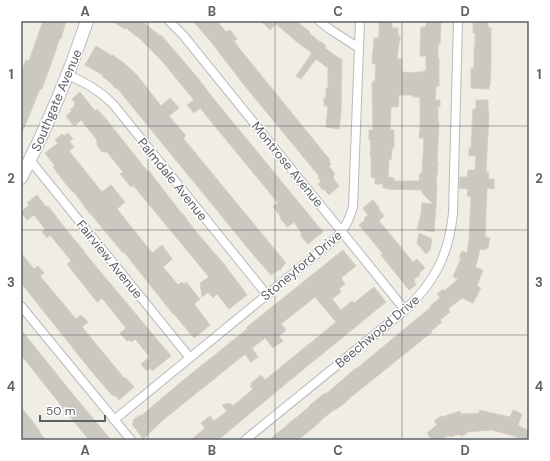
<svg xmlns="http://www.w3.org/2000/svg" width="550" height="461" viewBox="0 0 550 461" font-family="'DM Sans',sans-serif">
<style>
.building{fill:#cbc8c1;stroke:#d5cec2;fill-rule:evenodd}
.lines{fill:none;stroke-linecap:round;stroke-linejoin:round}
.street-casing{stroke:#b7bbbf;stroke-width:10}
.secondary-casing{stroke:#b8bcc1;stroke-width:14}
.street{stroke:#fff;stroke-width:8}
.secondary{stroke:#fff;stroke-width:12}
.grid{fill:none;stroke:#5c6166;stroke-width:1;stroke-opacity:0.55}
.labels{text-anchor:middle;stroke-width:3;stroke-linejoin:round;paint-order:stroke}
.street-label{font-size:13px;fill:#5c6166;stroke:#fff}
.neatline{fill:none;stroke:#5c6166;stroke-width:1.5}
.grid-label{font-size:13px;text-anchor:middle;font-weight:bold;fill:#5c6166}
</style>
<rect width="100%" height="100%" fill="#f0ede4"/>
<!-- building -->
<path class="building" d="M43 21H66L61 39 60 38 51 64 44 83 41 90 40 89 21 135V73L26 60 29 61Z
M112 21H142L160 36 161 35 197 77 213 98 323 232 308 244 300 235 302 234 294 222 287 227 280 218 281 217 273 207 278 203 200 108 194 113 187 105 194 100 162 61 137 36V37L126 28 125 29Z
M193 21H217L226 32 230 30 237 39 234 41 239 48 330 160 329 161 331 164 329 166 335 174 333 176 334 177 333 178 339 186 329 195 324 189 323 190 318 184 321 182 318 177 319 176 244 85 212 43Z
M261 21H296L310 32 309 33 320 42V41L326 46 325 48 340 59H342L341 113 339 129 326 127 328 106H324V98H326V88H328V68L316 59 301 79 296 76 312 53 297 42 276 24 270 30Z
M379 21H392V28H398V36H400V42H399L397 59H402V72L415 73V72H423V71H426V56H420L421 27H426V21H441L440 44H438V59H439V86H436L435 100H440V107L438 106V121L439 122 437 162 438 163 436 185H437L436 207V206L434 232 417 229 421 215 422 203 433 204 422 193V190L387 189V188H383V184H375V178L371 177V156H370L371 140H369V130H373L372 84 373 81H375L376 64H372L374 38H379ZM399 95H413V97H420V129L419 138H424L422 173H420L419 181H394V178L388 177 389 159 391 160 392 148H394V130H390L391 107H398Z
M473 21H488V27L491 28V64L490 86H489V89L471 88V68H474V47H475V33H473Z
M96 46 112 56 113 55 126 65 137 75 161 106 170 98 179 108 169 116 186 136 183 138 286 263 281 268V270H278L271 275 251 252 117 88 116 89 110 82 102 76 103 75 85 65Z
M80 92 95 111 97 109 106 119 148 172 149 171 182 214H183L187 219H186L198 234 224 264 247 295 229 309 217 294 213 298 208 292 202 297 200 283 209 277 133 185 131 187 120 174 123 172 107 152H102L97 145V140L81 120 74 126 66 116 72 111 70 110 75 106 74 104 75 103 72 99Z
M476 100H488V111H489L486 172H489L488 179H494V189L487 188 485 237 490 238 488 248H486V250L480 249 477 262 475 267 483 270 477 286 481 288 473 303 462 298 448 309 450 312 440 320 442 322 431 331 432 332 351 397 346 402 335 410V409L331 412 320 421V422L298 440H269L309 407V406L315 401 325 393 326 394 356 368V369L431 307 430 306 440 298 437 294 443 289 444 291 458 279 453 277 461 258 459 257 462 251 467 253 469 239 471 196H467L468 189 459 188 460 177H467L468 170H475L476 156H469V148H471L473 109H476Z
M68 133 73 139 69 141 74 147 69 151 102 192 111 185 125 202 117 209 152 253 162 245 172 259 163 267 178 285 182 282 184 284 186 282 200 299 194 304 210 325 194 338 174 314H173L124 252 123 253 90 213V214L74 192H73L65 183 53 167 55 166 45 153 58 143 55 140 62 134 64 136Z
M37 195 46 207 48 206 72 237 85 252H84L171 356 152 371 150 368 147 371 141 364 150 357 135 339 131 342 129 340 127 341 120 333 126 328 102 298 97 302 67 264 71 261 68 257 50 235 47 238 42 232 45 229 34 215 27 220 21 212 29 205 27 203Z
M373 200 379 207 378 208 384 216 379 221 413 262 417 259 425 268 419 273 420 275 414 279 415 281 414 282 416 285 409 290 381 255 383 254 359 225 365 220 364 218 368 215 363 208Z
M419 233 432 239 430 250 426 254 417 243Z
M343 250 356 266 341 278 345 284 339 289 341 292 332 299 341 310 352 301 354 303 374 287 386 302 342 338 311 363 218 440H191L205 428 201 423 210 416 214 421 227 411 222 405 230 403 233 406 253 389 250 386 252 384 251 383 261 375 265 380 336 322 315 297 281 324 286 330 279 336 283 341 273 348 265 338 252 348 258 357 251 362 245 354 163 420 143 439 132 424 134 422 133 420 140 415 141 416 181 382 247 329V327Z
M21 253 34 269 38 266 44 273 40 276 76 319 81 315 88 322 82 327 124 378 125 377 134 387 119 400 115 395 113 396 92 372 21 283Z
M21 330 76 398 111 440H89L68 414 21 355Z
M21 407 40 431 39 432 46 440H21Z
M479 410 510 417 513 410 522 414 518 425 529 431V436L527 440H522L514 436 492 430 466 432 467 434 461 436 460 434 450 437 449 435 442 440H432L427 433 437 425 434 421 441 416 442 417 460 411 461 414 480 413Z"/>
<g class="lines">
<!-- street casing -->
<g class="street-casing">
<path id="street" d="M169 21 183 35 405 310
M319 21 331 30 359 48
M68 75C86 83 99 90 113 104L267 295
M30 160 190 358
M21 306 131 440
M114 420 335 239C345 229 349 220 353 207L360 21
M245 440 405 310C435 282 449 254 453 213L458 21"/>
</g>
<!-- secondary casing -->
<g class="secondary-casing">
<path id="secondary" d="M21 178C47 127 69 75 87 21"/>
</g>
<!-- street -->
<use href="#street" class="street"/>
<!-- secondary -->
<use href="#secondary" class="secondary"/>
</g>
<!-- grid -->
<path class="grid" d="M148 21V440M275 21V440M402 21V440M21 126H529M21 230H529M21 335H529"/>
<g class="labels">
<!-- street labels -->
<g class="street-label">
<text transform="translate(56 100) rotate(-67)" y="5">Southgate Avenue</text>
<text transform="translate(288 164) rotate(51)" y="5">Montrose Avenue</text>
<text transform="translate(173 179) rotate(51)" y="5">Palmdale Avenue</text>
<text transform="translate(110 259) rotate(51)" y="5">Fairview Avenue</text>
<text transform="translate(301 265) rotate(-40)" y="5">Stoneyford Drive</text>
<text transform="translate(377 331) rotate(-40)" y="5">Beechwood Drive</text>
</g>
</g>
<!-- border -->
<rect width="550" height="461" fill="none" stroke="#ffffff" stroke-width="44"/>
<!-- scale -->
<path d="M40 415v6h65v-6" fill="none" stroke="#5c6166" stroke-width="2"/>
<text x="46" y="415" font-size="12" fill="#5c6166" stroke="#ffffff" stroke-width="3" paint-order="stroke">50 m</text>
<rect x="22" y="22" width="506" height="417" class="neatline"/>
<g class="grid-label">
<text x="85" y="16">A</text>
<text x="212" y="16">B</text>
<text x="338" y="16">C</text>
<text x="465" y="16">D</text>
<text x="11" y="79">1</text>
<text x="539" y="79">1</text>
<text x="11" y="183">2</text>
<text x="539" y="183">2</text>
<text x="11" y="287">3</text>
<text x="539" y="287">3</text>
<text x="11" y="391">4</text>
<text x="539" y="391">4</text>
<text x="85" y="455">A</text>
<text x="212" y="455">B</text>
<text x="338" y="455">C</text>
<text x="465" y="455">D</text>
</g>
</svg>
